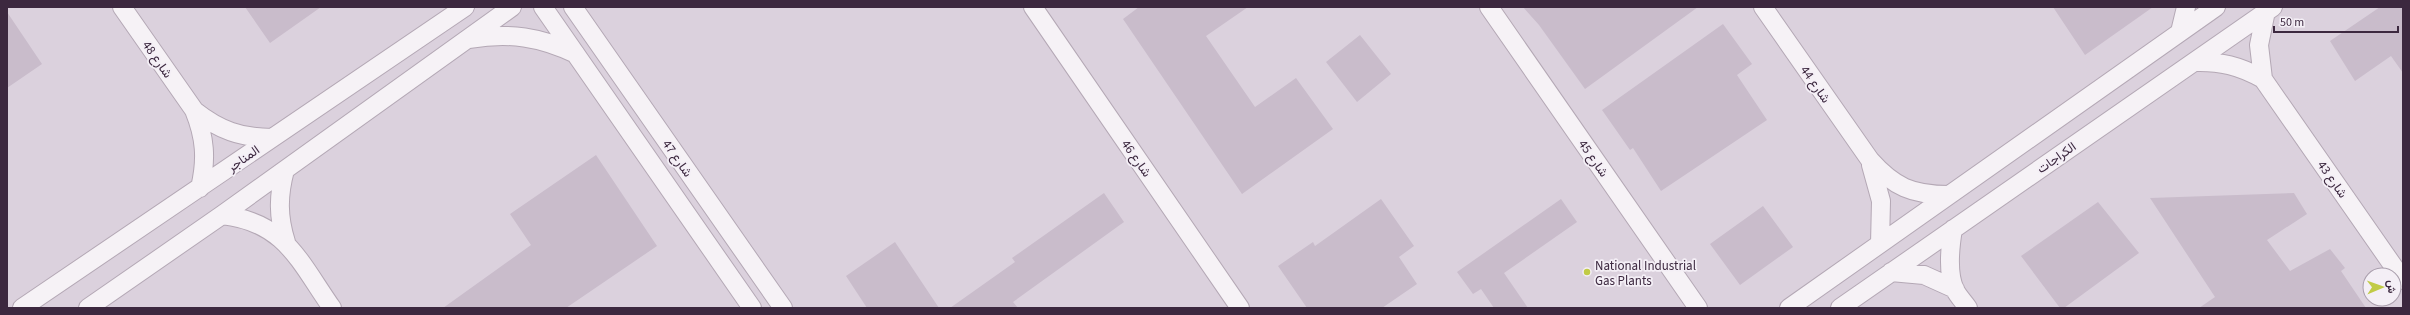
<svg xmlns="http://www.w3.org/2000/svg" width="2410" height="315" viewBox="0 0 2410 315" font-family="'Source Sans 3',Vazirmatn,sans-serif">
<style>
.built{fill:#dbd1dd;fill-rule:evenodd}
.building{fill:#c9bccb}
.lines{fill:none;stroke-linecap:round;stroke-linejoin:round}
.street-casing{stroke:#b4a8b5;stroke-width:20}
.street{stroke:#f6f2f6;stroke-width:18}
.poi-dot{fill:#c1cb46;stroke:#f4eff6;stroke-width:1.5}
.labels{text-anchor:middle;stroke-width:3.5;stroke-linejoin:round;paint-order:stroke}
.street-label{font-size:13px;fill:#3c283f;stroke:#f4eff6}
.poi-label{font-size:13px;fill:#3c283f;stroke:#f4eff6;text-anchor:start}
</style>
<rect width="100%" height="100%" fill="#e7dfe8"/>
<!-- built -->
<path class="built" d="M7 7H2403V308H7ZM2370 275H2394V299H2370Z"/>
<!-- building -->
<path class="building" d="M245 7H321L270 43Z
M1139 7H1248L1206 36 1255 107 1296 78 1333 129 1242 194 1123 19Z
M1523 7H1698L1585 89 1539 25Z
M2053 7H2153L2085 55Z
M2380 7H2403V73L2391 56 2355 81 2330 41Z
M7 12 42 64 7 88Z
M1723 24 1752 64 1737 75 1767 120 1661 191 1633 148 1630 150 1602 110Z
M1360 35 1391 74 1357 102 1326 62Z
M596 155 657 246 566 308H443L531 245 510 214Z
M1104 193 1124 222 1013 302 1018 308H950L1015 262 1012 258Z
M2294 193 2307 214 2267 240 2290 271 2330 249 2345 268 2341 271 2366 308H2199L2215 297 2150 198Z
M1381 199 1414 246 1399 257 1417 284 1382 308H1307L1278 266 1313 242 1315 246Z
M1561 199 1577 222 1504 273 1528 308H1494L1481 289 1473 294 1457 272Z
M2098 202 2139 253 2064 308H2060L2021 256Z
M1763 206 1793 247 1740 285 1710 244Z
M895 242 939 308H867L846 276Z"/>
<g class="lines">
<!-- street casing -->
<g class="street-casing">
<path id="street" d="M122 7 194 110C205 137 207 159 200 188
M543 7 752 308
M573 7 783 308
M1033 7 1240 308
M1489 7 1698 308
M1763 7 1870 160C1894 187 1912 195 1949 195
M2266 11 2259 45 2263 79 2403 280
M2180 32 2186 7
M470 39C509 32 541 37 576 54
M2194 62C2220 61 2240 66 2263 79
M195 111C219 130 241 138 272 138
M1871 165 1881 201 1880 244
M285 170C278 196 278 217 286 242
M222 215C285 222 299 261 332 308
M1953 229C1950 247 1947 273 1955 290 1958 296 1964 302 1968 308
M1891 272 1924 275 1955 289
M22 308 465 7
M88 308 222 215 512 7
M1789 308 2216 7
M1840 308 2273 7"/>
</g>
<!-- street -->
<use href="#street" class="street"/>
</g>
<!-- markers -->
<circle class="poi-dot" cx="1587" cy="272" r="4"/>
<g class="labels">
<!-- street labels -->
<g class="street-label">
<text transform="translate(158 59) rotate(55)" y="5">شارع 48</text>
<text transform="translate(1816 84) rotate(55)" y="5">شارع 44</text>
<text transform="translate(2056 157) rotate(-35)" y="5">الكراجات</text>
<text transform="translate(243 158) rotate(-35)" y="5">المناجر</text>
<text transform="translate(678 158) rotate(55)" y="5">شارع 47</text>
<text transform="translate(1137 158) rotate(55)" y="5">شارع 46</text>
<text transform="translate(1594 158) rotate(55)" y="5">شارع 45</text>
<text transform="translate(2333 179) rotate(55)" y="5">شارع 43</text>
</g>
<!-- poi labels -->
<g class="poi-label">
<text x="1595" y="270">National Industrial<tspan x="1595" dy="15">Gas Plants</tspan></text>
</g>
</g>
<!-- border -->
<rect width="2410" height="315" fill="none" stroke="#3c283f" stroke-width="16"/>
<!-- north arrow -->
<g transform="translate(2382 287) rotate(88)"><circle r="19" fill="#f4eff6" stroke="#aa9fad"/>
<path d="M0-3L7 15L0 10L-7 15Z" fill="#c1cb46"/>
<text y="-6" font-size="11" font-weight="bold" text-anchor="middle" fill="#3c283f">ش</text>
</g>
<!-- scale -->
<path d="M2274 26v6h124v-6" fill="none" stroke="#3c283f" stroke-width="2"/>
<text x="2280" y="26" font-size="12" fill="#3c283f" stroke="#f4eff6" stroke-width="3" paint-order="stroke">50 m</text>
</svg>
